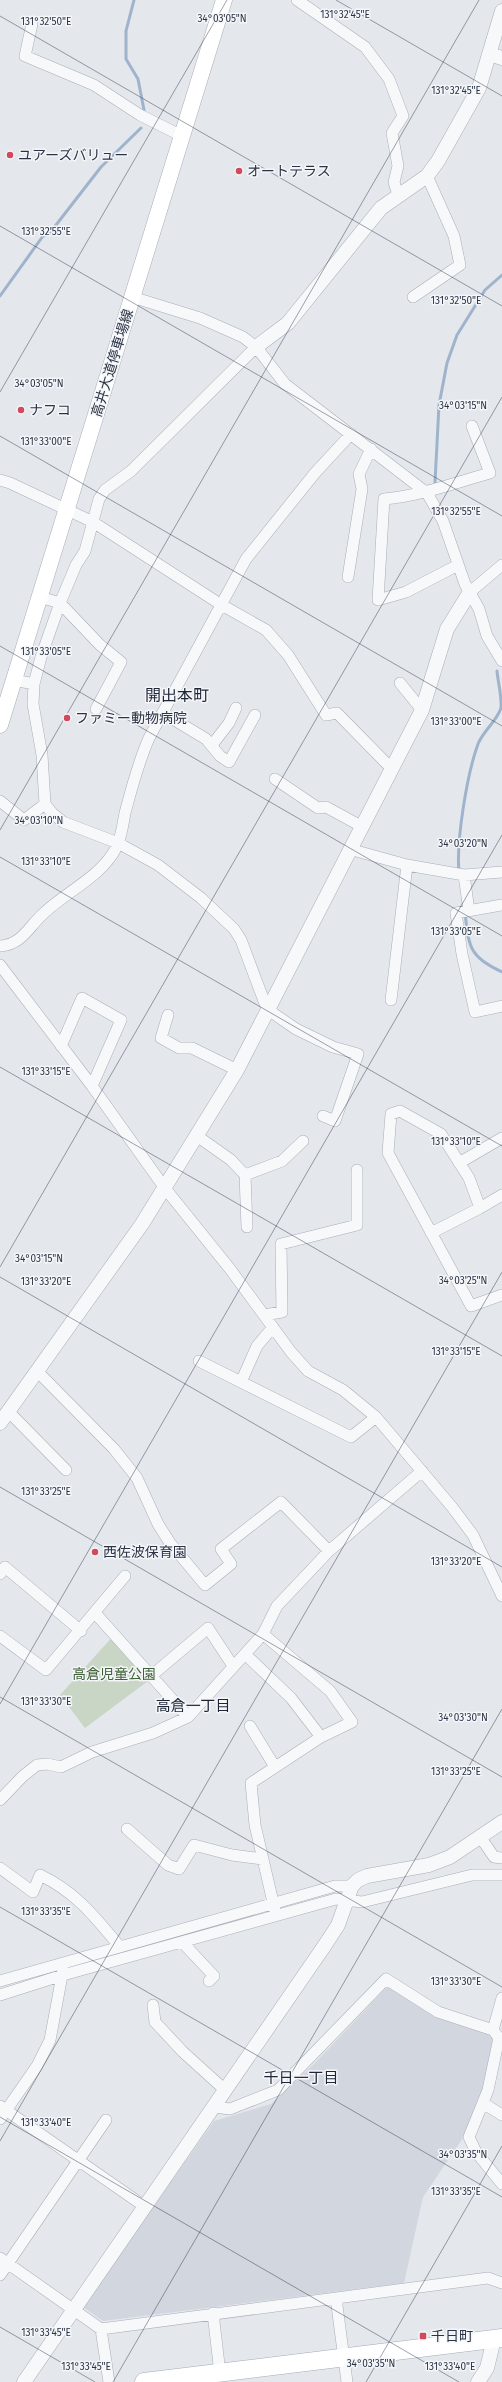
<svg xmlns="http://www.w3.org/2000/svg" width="502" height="2382" viewBox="0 0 502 2382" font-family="'Fira Sans','Noto Sans JP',sans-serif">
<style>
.built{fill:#d2d6de}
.green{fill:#c9d6c5}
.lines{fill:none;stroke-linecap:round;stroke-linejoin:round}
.stream{stroke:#9fb4cc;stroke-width:3}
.minor-casing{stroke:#a9aeb7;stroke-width:12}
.tertiary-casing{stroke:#a9aeb7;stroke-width:15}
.secondary-casing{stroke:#a9aeb7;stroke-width:17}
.primary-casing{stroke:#a3abb8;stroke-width:19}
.minor{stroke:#f7f8fa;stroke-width:11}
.tertiary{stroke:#f7f8fa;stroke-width:14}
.secondary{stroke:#fff;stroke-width:16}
.primary{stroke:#fff;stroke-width:18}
.ticks{fill:none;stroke:#2b3445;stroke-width:1;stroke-opacity:0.45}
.poi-dot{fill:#d1495b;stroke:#f4f6f9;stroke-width:1.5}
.labels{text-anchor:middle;stroke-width:3;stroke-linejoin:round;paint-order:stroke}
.poi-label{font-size:14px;fill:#2b3445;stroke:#f4f6f9;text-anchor:start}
.street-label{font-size:14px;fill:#2b3445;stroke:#f4f6f9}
.park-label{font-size:14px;fill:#3f6138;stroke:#f4f6f9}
.neighbourhood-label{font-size:15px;fill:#1d2536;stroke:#f4f6f9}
.quarter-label{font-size:16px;fill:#1d2536;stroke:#f4f6f9}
.ticks-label{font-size:10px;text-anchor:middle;fill:#2b3445;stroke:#f4f6f9;stroke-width:3;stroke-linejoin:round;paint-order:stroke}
</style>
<rect width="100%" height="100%" fill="#e4e7ec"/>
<!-- built -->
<path class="built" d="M389 1985 490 2033 495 2043 480 2102 467 2132 423 2197 404 2283 103 2321 83 2307 214 2121 271 2104 314 2064Z"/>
<!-- green -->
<path class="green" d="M115 1634 152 1678 85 1728 60 1695Z"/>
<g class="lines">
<!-- stream -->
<path class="stream" d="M134 0 126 31V59L138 79 144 110
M0 296 43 236 49 234 101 167 141 128
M435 482 439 405 447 363 457 335 485 290 502 275
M459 872C456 841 467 774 478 744 483 731 497 721 501 708 502 697 498 682 497 671
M465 913C469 947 469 957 502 972"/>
<!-- minor casing -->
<g class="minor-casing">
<path id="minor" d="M297 0 365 47 389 79 403 116 392 133 398 166 394 182 398 195
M32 24 25 56 94 85 140 115 182 136
M132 297 200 318 243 337 256 347 285 384 427 493 443 521 465 584 479 609 487 636 502 661
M413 297 460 265 454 236 427 176
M256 347 131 471 105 490 99 499 85 551 76 565 60 603 41 657 34 684 33 704 42 755 45 804 52 813 63 822 118 843 158 865 201 898 234 929 241 940 267 1009 296 1029 333 1047 358 1054 335 1121 323 1116
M0 480 10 483 93 522 220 604 266 630 288 655 326 715 337 713 391 768
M458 565 406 592 378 600 384 499C420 496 454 483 490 473L472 426
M348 577 362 489 359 474 371 449
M470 592 502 565
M40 597 60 603 100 645 121 662 96 709
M14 680 34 684
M400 683 422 710
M163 713 206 739 220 756 229 762 255 715
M212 745 229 723 236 708
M275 779 318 808 326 807 361 826
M0 801 24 820 45 804
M349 849 407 865 464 875 502 872
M464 875 469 911
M502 905 456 913 462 954 475 1012 502 1006
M0 946C22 945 29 926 44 913 66 892 102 876 116 848 121 839 123 824 125 813 132 787 138 763 149 738L246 559 315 473 351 434
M0 965 92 1086 164 1187 230 1269 291 1352 308 1371 343 1390 376 1417 452 1507 473 1535 502 1596
M391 1000 407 865
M168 1015 161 1038 179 1048H192L237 1070
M61 1046 82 998 121 1020 92 1086
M197 1136 231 1160 245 1175 247 1227
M459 1163 502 1138
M245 1175 282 1161 303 1141
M480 1208 502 1195
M431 1233 480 1208 469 1178 441 1134 400 1111 391 1114 388 1153 471 1306 502 1295
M264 1315 282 1312 281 1244 357 1225V1170
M199 1361 351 1437 376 1417
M37 1371 114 1449 137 1478 158 1524 170 1543 205 1585 231 1564 221 1549 281 1502 329 1551
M241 1382 257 1346 273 1327
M8 1411 66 1470
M0 1574 5 1567 81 1631
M95 1613 188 1717
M263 1634 330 1691 352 1722 321 1737 251 1783 255 1825 276 1915
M0 1636 46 1670 125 1576
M245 1654 291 1698 321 1737
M151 1676 208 1628 233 1666
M250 1726 275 1767
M0 1800 23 1776 37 1765 47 1764 61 1767 92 1752 153 1733 188 1717 263 1634 277 1606 329 1551 422 1471
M127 1829 168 1865 179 1869 194 1845 232 1855 263 1859
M481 1838 494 1857 502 1858
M0 1868 33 1892 40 1875C76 1892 95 1917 120 1947
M182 1942 214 1976 209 1981
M0 1981 335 1886H352
M0 1995 63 1975 336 1899 362 1902 472 1875H502
M153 2005 155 2022 183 2052 225 2090
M493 2030 502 1998
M483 2103 502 2115
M0 2106 144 2206
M214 2107 230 2109 278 2090 386 1979 438 2012 493 2030 499 2038 488 2090 469 2137 476 2152 502 2184
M0 2119 37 2066 50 2040 63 1970
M0 2258 101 2329 488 2278 502 2283
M0 2275 106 2120
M336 2298 347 2382
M213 2313 220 2373
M101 2329 109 2382"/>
</g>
<!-- tertiary casing -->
<g class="tertiary-casing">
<path id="tertiary" d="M489 54 502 58
M256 347 288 323 381 208 427 176 438 161 479 88 502 11
M0 1423 142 1224 237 1070 422 710 447 629 470 592
M24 2382 325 1945 338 1925 352 1886 358 1880 367 1876 429 1865 450 1857 502 1822
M478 2382 487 2368 494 2339"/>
</g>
<!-- secondary casing -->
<g class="secondary-casing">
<path id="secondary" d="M0 725 224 0"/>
</g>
<!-- primary casing -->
<g class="primary-casing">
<path id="primary" d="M144 2382 502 2338"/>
</g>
<!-- minor -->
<use href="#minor" class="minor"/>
<!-- tertiary -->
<use href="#tertiary" class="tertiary"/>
<!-- secondary -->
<use href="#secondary" class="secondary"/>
<!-- primary -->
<use href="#primary" class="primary"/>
</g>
<!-- ticks -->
<path class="ticks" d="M336 0 502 96M0 16 502 306M0 226 502 516M0 392 227 0M0 436 502 726M0 646 502 936M0 830 479 0M0 857 502 1146M0 1067 502 1356M0 1267 502 397M0 1277 502 1567M0 1487 502 1777M0 1697 502 1987M0 1704 502 835M0 1907 502 2197M0 2117 459 2382M0 2141 502 1272M0 2327 95 2382M113 2382 502 1709M366 2382 502 2146"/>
<!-- markers -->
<g class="poi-dot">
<circle cx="10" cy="155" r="4"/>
<circle cx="239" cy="171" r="4"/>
<circle cx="21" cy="410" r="4"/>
<circle cx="67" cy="718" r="4"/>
<circle cx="95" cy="1552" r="4"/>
<rect x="419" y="2332" width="8" height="8" rx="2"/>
</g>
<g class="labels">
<!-- poi labels -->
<g class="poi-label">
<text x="18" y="160">ユアーズバリュー</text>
<text x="247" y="176">オートテラス</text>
<text x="29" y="415">ナフコ</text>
<text x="75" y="723">ファミー動物病院</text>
<text x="103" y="1557">西佐波保育園</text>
<text x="431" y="2341">千日町</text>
</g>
<!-- street labels -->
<g class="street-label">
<text transform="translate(112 363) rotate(-73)" y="5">高井大道停車場線</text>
</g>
<!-- park labels -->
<g class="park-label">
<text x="114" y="1679">高倉児童公園</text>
</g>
<!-- neighbourhood labels -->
<g class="neighbourhood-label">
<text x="193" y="1711">高倉一丁目</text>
<text x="301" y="2083">千日一丁目</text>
</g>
<!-- quarter labels -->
<g class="quarter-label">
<text x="177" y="701">開出本町</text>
</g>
</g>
<g class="ticks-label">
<text x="345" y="18">131°32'45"E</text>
<text x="222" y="22">34°03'05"N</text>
<text x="46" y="25">131°32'50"E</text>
<text x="456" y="94">131°32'45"E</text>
<text x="46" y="235">131°32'55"E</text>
<text x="456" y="304">131°32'50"E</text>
<text x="39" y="387">34°03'05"N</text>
<text x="463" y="409">34°03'15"N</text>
<text x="46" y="445">131°33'00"E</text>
<text x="456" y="515">131°32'55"E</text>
<text x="46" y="655">131°33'05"E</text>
<text x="456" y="725">131°33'00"E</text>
<text x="39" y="824">34°03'10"N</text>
<text x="463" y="847">34°03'20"N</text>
<text x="46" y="865">131°33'10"E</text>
<text x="456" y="935">131°33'05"E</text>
<text x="46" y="1075">131°33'15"E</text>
<text x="456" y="1145">131°33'10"E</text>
<text x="39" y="1262">34°03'15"N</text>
<text x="463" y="1284">34°03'25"N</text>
<text x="46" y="1285">131°33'20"E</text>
<text x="456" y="1355">131°33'15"E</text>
<text x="46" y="1495">131°33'25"E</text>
<text x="456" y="1565">131°33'20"E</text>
<text x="46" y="1705">131°33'30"E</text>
<text x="463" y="1721">34°03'30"N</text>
<text x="456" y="1775">131°33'25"E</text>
<text x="46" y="1915">131°33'35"E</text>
<text x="456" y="1985">131°33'30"E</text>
<text x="46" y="2126">131°33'40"E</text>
<text x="463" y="2158">34°03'35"N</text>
<text x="456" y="2195">131°33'35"E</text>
<text x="46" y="2336">131°33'45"E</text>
<text x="371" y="2367">34°03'35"N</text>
<text x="86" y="2370">131°33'45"E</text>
<text x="450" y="2370">131°33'40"E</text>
</g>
</svg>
